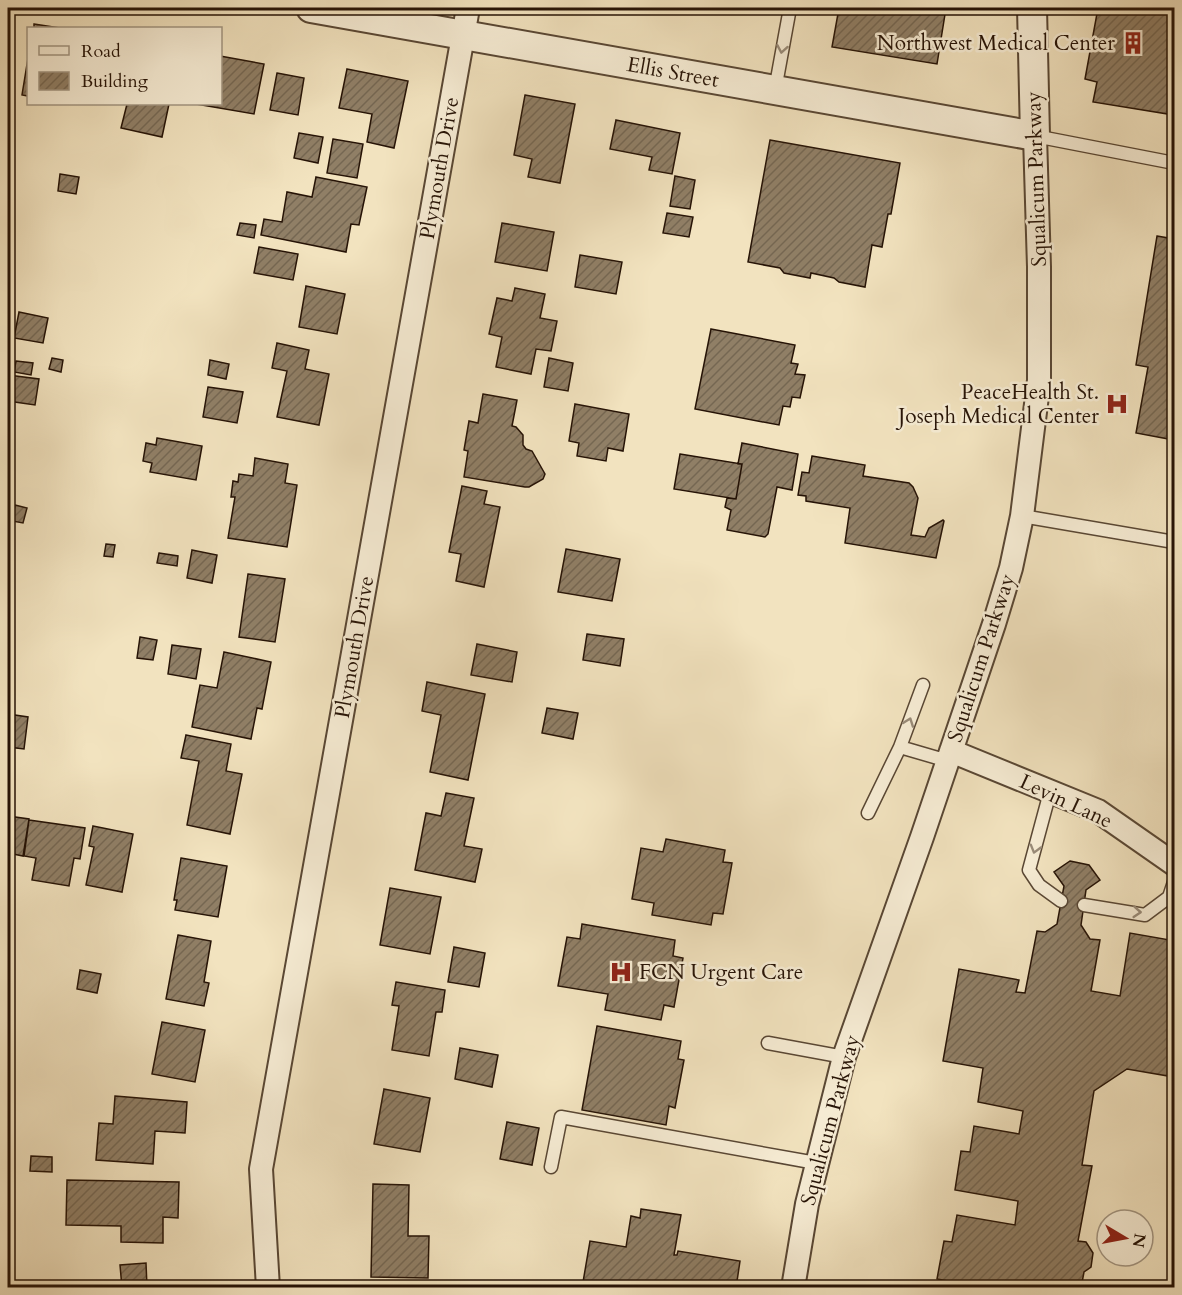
<svg xmlns="http://www.w3.org/2000/svg" width="1182" height="1295" viewBox="0 0 1182 1295" font-family="Cardo,serif">
<style>
.building{fill:url(#building-hatch);stroke:#261306;stroke-width:1.5}
.lines{fill:none;stroke-linecap:round;stroke-linejoin:round}
.service-casing{stroke:#594734;stroke-width:15}
.minor-casing{stroke:#594734;stroke-width:26}
.tertiary-casing{stroke:#594734;stroke-width:32}
.service{stroke:#f7edd5;stroke-width:12}
.minor{stroke:#f7edd5;stroke-width:22}
.tertiary{stroke:#f7edd5;stroke-width:28}
.oneway{stroke:#998b78}
.labels{text-anchor:middle;stroke-width:5;stroke-linejoin:round;paint-order:stroke}
.poi-label{font-size:21px;fill:#261306;stroke:#f7edd5;text-anchor:end}
.street-label{font-size:21px;fill:#261306;stroke:#f7edd5}
</style>
<defs>
<pattern id="building-hatch" width="6" height="6" patternUnits="userSpaceOnUse" patternTransform="scale(1.5)"><rect width="6" height="6" fill="#907f66"/><path d="M-1 1l2-2M0 6l6-6M5 7l2-2" fill="none" stroke="#756752"/></pattern>
</defs>
<rect width="100%" height="100%" fill="#f2e3bf"/>
<filter id="stains"><feTurbulence type="fractalNoise" baseFrequency=".00333" numOctaves="4"/><feColorMatrix values="0 0 0 0 .2 0 0 0 0 .09 0 0 0 0 .02 0 0 0 .5 -.17"/></filter>
<radialGradient id="worn" r=".72"><stop offset=".6" stop-color="#630" stop-opacity="0"/><stop offset="1" stop-color="#630" stop-opacity=".3"/></radialGradient>
<!-- building -->
<path class="building" d="M632 8H679L677 14Z
M839 8H946L937 64 832 47Z
M1098 8H1174V115L1093 102 1097 82 1085 79Z
M34 24 60 28H34Z
M220 56 264 64 254 114 196 104H220Z
M28 58V96L22 95Z
M347 69 408 81 394 148 367 142 372 114 339 108Z
M277 73 304 78 298 115 270 110Z
M525 95 575 104 560 183 528 177 532 159 514 155Z
M127 104 138 105V104H169L162 137 121 128Z
M616 120 680 133 672 174 649 170 652 157 610 149Z
M299 133 323 137 318 163 294 158Z
M333 139 363 144 357 178 327 173Z
M770 140 900 163 891 214H888L882 247 872 245 865 287 839 282 834 278 811 273 810 278 784 273 780 268 748 262Z
M60 174 79 177 76 194 58 191Z
M675 176 695 180 690 209 670 206Z
M316 177 367 187 359 225 351 224 346 252 261 235 264 219 282 222 287 192 312 197Z
M667 213 693 217 689 237 663 233Z
M240 223 256 225 254 238 237 235Z
M502 223 554 232 547 271 495 262Z
M1157 236 1174 239V440L1136 433 1148 367 1136 365Z
M259 247 298 254 293 280 254 273Z
M580 255 622 262 616 294 575 287Z
M306 286 345 294 337 334 299 327Z
M515 288 545 294 540 318 557 321 551 351 536 349 531 374 496 367 502 337 489 334 497 298 512 301Z
M19 312 48 318 43 343 14 338Z
M711 329 795 345 791 363 798 364 795 374 805 375 800 398 792 397 790 407 783 406 779 425 695 409Z
M277 343 309 350 305 369 329 374 319 425 277 417 287 371 272 368Z
M52 358 63 360 61 372 49 369Z
M549 358 573 363 568 391 544 387Z
M210 360 229 364 226 379 208 375Z
M16 361 33 363 31 375 14 372Z
M8 375 39 379 35 405 8 401Z
M208 387 243 392 237 423 203 417Z
M483 394 517 400 512 426 516 427 523 435V445L526 449 532 451 545 474 543 479 529 487H525L464 477 468 451 464 450 469 421 478 423Z
M575 404 629 414 623 451 608 448 606 461 577 456 579 443 569 441Z
M157 438 202 446 196 480 150 472 152 463 143 461 146 443 156 445Z
M742 443 798 454 792 490 777 487 768 534 765 537 727 530 731 510 725 507 727 498 736 499 742 464H738Z
M680 454 742 464 736 499 674 489Z
M812 456 865 465 863 476 909 483 913 487 918 498 911 535 925 537 929 528 943 520 944 521 936 558 845 543 850 508 806 501V496L798 495 802 472 809 473Z
M255 458 288 464 285 483 297 485 287 547 228 538 235 497H231L233 481 238 482 239 474 253 476Z
M462 486 487 491 484 504 500 507 484 587 456 581 461 554 449 552Z
M15 505 27 508 23 523 12 521Z
M106 544 115 545 113 557 104 556Z
M566 549 620 559 612 601 558 592Z
M192 550 217 555 212 583 187 578Z
M159 553 178 556 177 566 157 563Z
M248 574 285 579 275 642 239 637Z
M587 634 624 639 620 666 583 660Z
M140 637 157 640 153 660 137 658Z
M477 644 517 652 512 682 471 675Z
M172 645 201 649 196 679 168 674Z
M224 652 271 662 262 709 257 708 251 739 192 727 200 685 217 688Z
M427 682 485 694 468 780 430 772 441 715 422 711Z
M547 708 578 713 573 739 542 733Z
M8 714 28 717 24 749 8 747Z
M186 735 231 744 226 771 242 774 230 834 187 825 199 761 181 758Z
M446 793 474 798 464 846 482 849 475 882 415 870 426 813 441 816Z
M8 816 29 819 23 856 8 853Z
M29 820 85 828 80 859 74 858 69 886 32 880 36 858 24 856Z
M93 826 133 834 122 892 86 885 94 847 89 846Z
M666 839 725 850 723 862 732 863 723 914 713 913 711 925 652 915 654 903 632 899 641 848 663 852Z
M181 858 227 866 218 917 175 910 177 900H174Z
M1070 861 1089 865 1100 880 1086 890 1081 925 1090 939 1100 940 1091 991 1120 996 1130 933 1170 940 1168 951 1174 952V1077L1127 1069 1094 1091 1082 1165 1092 1166 1078 1241 1086 1242 1093 1253 1091 1267 1084 1272 1081 1288H986L937 1279 944 1241 952 1242 957 1215 1015 1225 1018 1201 955 1190 961 1151 970 1152 974 1126 1019 1134 1023 1111 978 1102 983 1068 943 1061 959 969 1019 980 1016 992 1025 993 1037 931 1045 932 1057 924 1064 886 1054 872Z
M390 888 441 897 430 954 380 945Z
M582 924 675 940 673 956 683 958 674 1007 664 1005 661 1020 605 1010 608 994 558 986 567 937 580 939Z
M178 935 211 941 204 982 209 983 204 1006 166 999Z
M454 947 485 953 479 987 448 982Z
M80 970 101 974 97 993 77 989Z
M396 982 445 990 442 1012H436L429 1056 392 1050 399 1006 392 1005Z
M162 1022 205 1030 195 1082 152 1074Z
M597 1026 681 1041 678 1059 684 1060 675 1108 669 1106 666 1125 582 1110Z
M460 1048 498 1055 492 1087 455 1079Z
M384 1089 430 1098 420 1152 374 1144Z
M115 1096 187 1102 185 1133 155 1131 153 1164 96 1160 99 1123 113 1124Z
M507 1122 539 1128 532 1165 500 1159Z
M31 1156 52 1157V1172L30 1171Z
M67 1180 179 1182 178 1218 163 1217V1243L121 1242V1226L66 1225Z
M373 1184 409 1185 408 1236H429L428 1278 371 1277Z
M641 1209 681 1215 674 1255H677L678 1251 740 1261 736 1288H582L590 1241 626 1247 631 1216 640 1218Z
M146 1263 147 1287 167 1285V1288H122L120 1265Z"/>
<g class="lines">
<!-- service casing -->
<g class="service-casing">
<path id="service" d="M775 90 790 8
M1035 136 1174 163
M1022 516 1174 542
M900 747 948 761
M1050 792 1029 870 1039 885 1061 901
M868 813 900 747 923 685
M1084 905 1145 915 1169 897 1174 882
M768 1043 844 1057
M551 1167 561 1117 816 1163"/>
</g>
<!-- minor casing -->
<g class="minor-casing">
<path id="minor" d="M951 751 1098 811 1174 864
M268 1288 261 1169 468 8
M793 1288 807 1204 844 1057 922 837 994 624 1011 568 1022 516 1039 380V267L1035 136"/>
</g>
<!-- tertiary casing -->
<g class="tertiary-casing">
<path id="tertiary" d="M311 8 1035 136 1032 8"/>
</g>
<!-- service -->
<use href="#service" class="service"/>
<!-- minor -->
<use href="#minor" class="minor"/>
<!-- tertiary -->
<use href="#tertiary" class="tertiary"/>
</g>
<!-- one-way arrows -->
<defs><path id="oneway-chevron" d="M-2-3.5L2.5 0L-2 3.5" fill="none" stroke-width="1.6" stroke-linecap="round" stroke-linejoin="round" transform="scale(1.5)"/></defs>
<g class="oneway">
<use href="#oneway-chevron" transform="translate(782 49) rotate(100)"/>
<use href="#oneway-chevron" transform="translate(909 722) rotate(-70)"/>
<use href="#oneway-chevron" transform="translate(1035 849) rotate(106)"/>
<use href="#oneway-chevron" transform="translate(1137 912) rotate(4)"/>
</g>
<!-- icons -->
<defs>
<g id="building-bare" transform="scale(1.8)"><path d="M-4-6H4V6H1V3H-1V6H-4ZM-2.5-4.3h1.7v1.8h-1.7ZM.8-4.3h1.7v1.8H.8ZM-2.5-1h1.7V.8h-1.7ZM.8-1h1.7V.8H.8Z" fill="#8f2418" stroke="#f7edd5" stroke-width="2.5" paint-order="stroke"/></g>
<g id="hospital-bare" transform="scale(1.8)"><path d="M-5-5h3v3.5h4V-5h3V5h-3V1.5h-4V5h-3Z" fill="#8f2418" stroke="#f7edd5" stroke-width="2.5" paint-order="stroke"/></g>
</defs>
<g fill-rule="evenodd">
<use href="#building-bare" x="1133" y="43"/>
<use href="#hospital-bare" x="1117" y="404"/>
<use href="#hospital-bare" x="621" y="972"/>
</g>
<g class="labels">
<!-- poi labels -->
<g class="poi-label">
<text x="1115" y="50">Northwest Medical Center</text>
<text x="1099" y="399">PeaceHealth St.<tspan x="1099" dy="24">Joseph Medical Center</tspan></text>
<text x="639" y="979" text-anchor="start">FCN Urgent Care</text>
</g>
<!-- street labels -->
<g class="street-label">
<text transform="translate(673 72) rotate(10)" y="7">Ellis Street</text>
<text transform="translate(439 168) rotate(-80)" y="7">Plymouth Drive</text>
<text transform="translate(1036 179) rotate(-92)" y="7">Squalicum Parkway</text>
<text transform="translate(354 647) rotate(-80)" y="7">Plymouth Drive</text>
<text transform="translate(981 658) rotate(-72)" y="7">Squalicum Parkway</text>
<text transform="translate(1066 801) rotate(25)" y="7">Levin Lane</text>
<text transform="translate(830 1120) rotate(-75)" y="7">Squalicum Parkway</text>
</g>
</g>
<!-- margin -->
<rect width="1182" height="1295" fill="none" stroke="#f2e3bf" stroke-width="30"/>
<rect x="9" y="9" width="1164" height="1277" fill="none" stroke="#261306" stroke-width="3"/>
<rect x="15" y="15" width="1152" height="1265" fill="none" stroke="#261306" stroke-width="1.5"/>
<!-- legend -->
<rect x="27" y="27" width="195" height="78" fill="#f7edd5" stroke="#a39682" stroke-width="1.5"/>
<rect x="39" y="46" width="30" height="9" fill="#f7edd5" stroke="#a39682" stroke-width="1.5"/>
<text x="81" y="57" font-size="18" fill="#261306">Road</text>
<rect x="39" y="72" width="30" height="18" fill="url(#building-hatch)" stroke="#a39682" stroke-width="1.5"/>
<text x="81" y="87" font-size="18" fill="#261306">Building</text>
<!-- north arrow -->
<g transform="translate(1125 1238) rotate(100)"><circle r="28" fill="#f7edd5" stroke="#a39682" stroke-width="1.5"/>
<path d="M0-4.5L10 22L0 15L-10 22Z" fill="#8f2418"/>
<text y="-9" font-size="16" font-weight="bold" text-anchor="middle" fill="#261306">N</text>
</g>
<rect width="100%" height="100%" filter="url(#stains)"/>
<rect width="100%" height="100%" fill="url(#worn)"/>
</svg>
